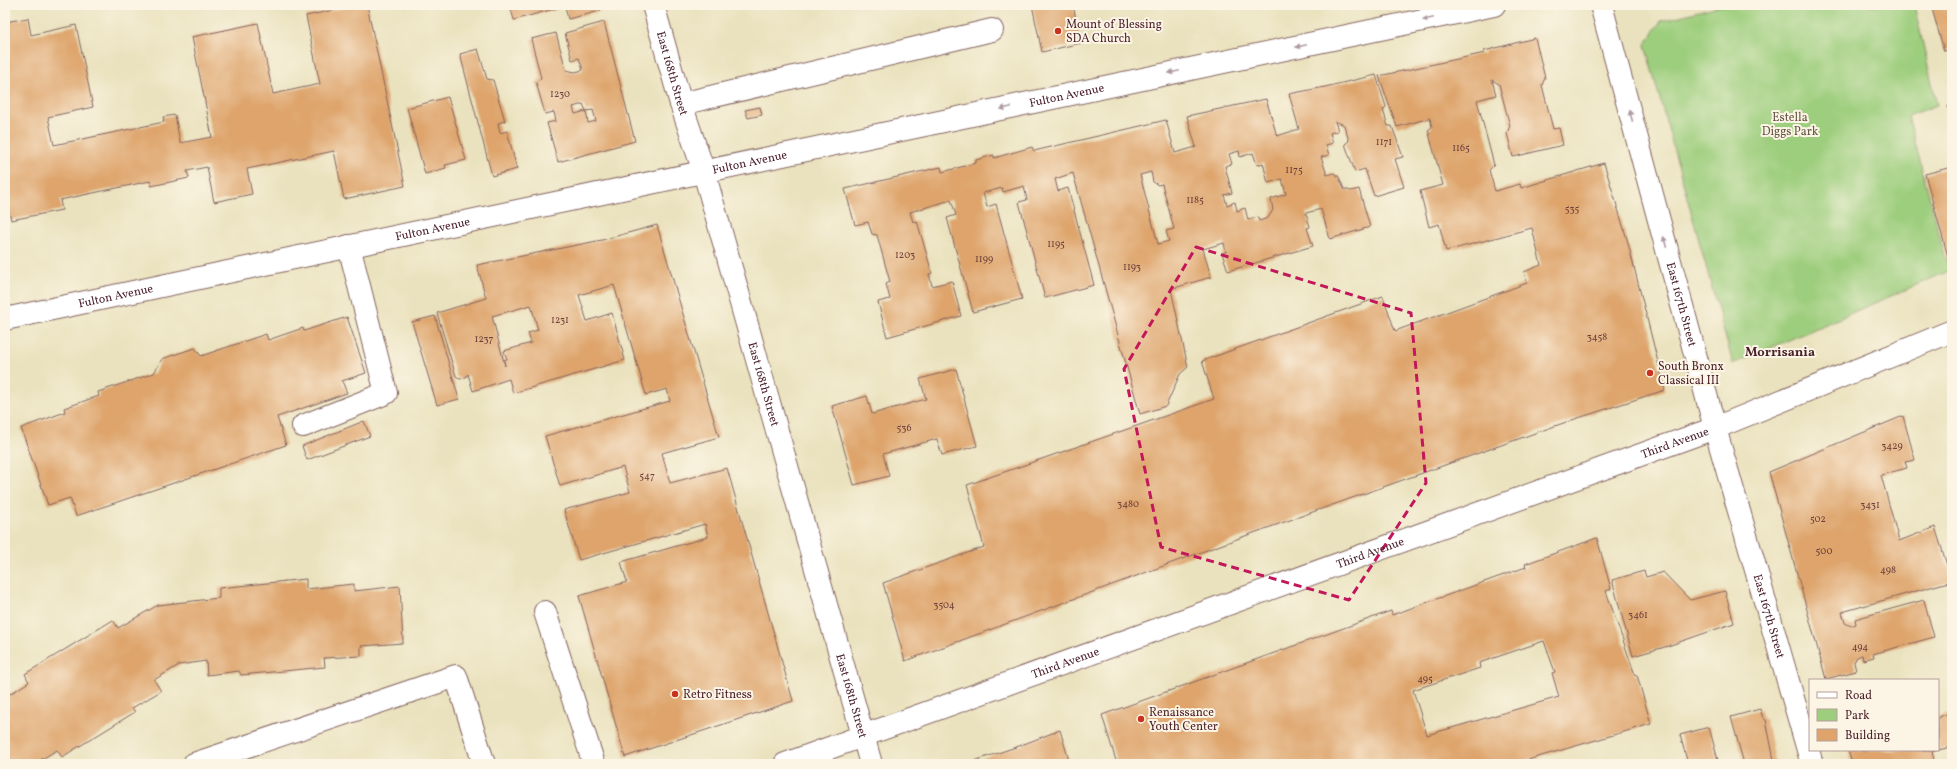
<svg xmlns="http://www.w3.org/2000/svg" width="1957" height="769" viewBox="0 0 1957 769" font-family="Vollkorn,serif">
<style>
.green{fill:#9dce7d;stroke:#747654}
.building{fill:#dea46c;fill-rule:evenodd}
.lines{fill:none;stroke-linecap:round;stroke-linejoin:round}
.minor-casing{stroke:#82635e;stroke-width:24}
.major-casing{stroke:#82635e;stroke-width:24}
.minor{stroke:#fff;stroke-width:22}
.major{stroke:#fff;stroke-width:22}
.oneway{fill:#ae9aa0}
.marked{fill:none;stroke:#c2185b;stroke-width:3;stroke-dasharray:8 5;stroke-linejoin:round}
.poi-dot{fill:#c8321e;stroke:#fcf5e5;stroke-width:1.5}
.labels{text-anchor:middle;stroke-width:4;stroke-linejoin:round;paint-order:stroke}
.number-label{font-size:10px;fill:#6f403b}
.poi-label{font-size:12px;fill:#4a1f2b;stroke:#fcf5e5;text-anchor:start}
.street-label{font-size:12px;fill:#4a1f2b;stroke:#fcf5e5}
.park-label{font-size:12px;fill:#635444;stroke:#fcf5e5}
.neighbourhood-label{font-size:13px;font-weight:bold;fill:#4a1f2b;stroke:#fcf5e5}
</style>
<rect width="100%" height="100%" fill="#fcf5e5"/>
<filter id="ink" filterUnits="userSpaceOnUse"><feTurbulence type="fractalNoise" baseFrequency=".025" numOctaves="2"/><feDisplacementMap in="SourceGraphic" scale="8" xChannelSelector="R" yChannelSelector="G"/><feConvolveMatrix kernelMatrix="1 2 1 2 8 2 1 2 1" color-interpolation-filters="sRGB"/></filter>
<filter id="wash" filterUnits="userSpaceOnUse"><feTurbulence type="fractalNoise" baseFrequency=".012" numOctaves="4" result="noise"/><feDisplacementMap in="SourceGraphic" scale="16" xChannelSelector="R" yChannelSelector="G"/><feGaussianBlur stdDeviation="0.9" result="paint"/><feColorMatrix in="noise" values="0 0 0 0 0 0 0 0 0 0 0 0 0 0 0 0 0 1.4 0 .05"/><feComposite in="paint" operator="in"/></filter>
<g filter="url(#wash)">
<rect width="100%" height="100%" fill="#eae2be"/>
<!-- green -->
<path class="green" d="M1722 5H1914L1937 105 1908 116 1949 271 1733 364 1645 45 1661 21Z"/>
<g id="blocks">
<!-- building -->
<path class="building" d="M357 5H367L405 186 344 199 334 151 247 169 252 194 214 202 207 167 187 171 189 178 151 186 150 181 60 200 62 210 11 220 9 211 5 212V22L28 18 31 35 76 25 93 107 48 117 54 145 164 122 163 117 175 115 180 143 212 137 192 37 258 23 273 94 320 84 306 16Z
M510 5H599L600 11 568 19 565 6 514 20Z
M1032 5H1073L1081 43 1042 52Z
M1931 5H1952V49L1944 51Z
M604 22 635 141 558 162 547 123 556 121 554 112 545 114 536 82 541 78 531 39 556 33 566 70 575 72 583 70 579 58 572 60 565 33ZM583 104 586 111 593 110 596 121 588 123 586 111 575 114 573 107Z
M1535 38 1545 78 1542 85 1553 129 1559 128 1563 145 1513 157 1507 133 1510 126 1499 84 1492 80 1496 95 1477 100 1494 165 1489 170 1495 191 1520 184 1521 188 1604 163 1627 239 1665 390 1569 421 1245 536 905 661 883 583 984 547 967 485 1214 399 1202 361 1383 296 1395 331 1527 283 1524 272 1541 265 1532 228 1446 251 1439 224 1429 227 1420 191 1443 185 1428 130 1432 127 1430 118 1397 127 1379 76 1485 53 1484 51Z
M478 49 487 79 493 80 505 121 498 123 500 133 507 131 517 169 492 176 460 54Z
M1376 75 1386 107 1383 110 1388 126H1392L1403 157 1395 159 1404 187 1374 196 1365 169 1355 172 1345 144 1349 141 1344 125 1335 121 1338 131 1330 133 1333 143 1326 145 1329 155 1321 157 1327 175 1334 173 1339 177 1344 189 1351 191 1359 189 1370 227 1330 239 1321 209 1306 213 1310 227 1307 228 1313 246 1228 271 1222 253 1226 252 1224 243 1203 249 1211 277 1171 289 1188 367 1180 374 1166 406 1140 414 1073 173 1055 179 1058 191 1068 188 1094 285 1045 298 1019 202 1027 200 1024 186 1003 192 1002 188 983 193 987 207 996 204 1022 299 973 312 947 218 956 215 951 200 910 212 913 222 917 221 932 273 929 274 932 286 952 281 961 316 887 337 878 302 890 299 886 284 890 282 877 235 872 234 868 222 855 225 845 189 941 167 942 172 976 163V160L994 155V158L1032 147 1034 151 1166 120 1175 153 1196 147 1187 116 1266 99 1277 136 1299 129 1289 94 1325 87ZM1239 151 1240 157 1253 153 1257 165 1263 163 1268 183 1282 179 1286 194 1271 199 1273 210 1268 218 1259 221 1258 217 1248 220 1245 208 1237 211 1235 202 1227 205 1224 195 1232 193 1225 166 1232 164 1229 154ZM1151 172 1153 182 1158 185 1162 184 1174 229 1166 231 1169 241 1158 244 1140 175Z
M448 97 466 160 445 165 446 168 425 174 407 108Z
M1952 105V123H1951L1948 106Z
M760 107 762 115 748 118 745 110Z
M1952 167V271L1925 174Z
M657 225 719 437 662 453 670 483 727 468 793 701 625 757 579 596 627 582 621 562 708 537 705 524 579 560 564 510 630 492 623 467 560 486 545 436 670 401 667 389 646 395 614 285 579 295 587 321 612 313 625 360 513 393 509 379 473 391 468 374 465 378 460 379 456 376 437 313 486 298 477 265 602 240ZM531 305 538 330 528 333 531 343 504 351 507 359 504 360 505 366 492 316Z
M435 316 459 399 437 405 412 322Z
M347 317 366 373 342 381 347 393 277 417 286 445 76 516 70 498 48 505 21 428 65 412 64 408 99 396 98 392 154 373 162 359 176 354 195 348 201 356 266 334 268 340 303 328 304 331Z
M956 369 977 446 942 455 937 439 883 454 889 476 854 485 832 406 867 396 872 414 926 399 920 379Z
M1903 416 1915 460 1905 462 1907 468 1881 475 1899 541 1935 527 1952 581 1842 612 1845 623 1851 626 1856 624 1855 619 1924 600 1934 637 1873 654 1874 657 1863 660 1862 655 1857 657 1854 662 1856 671 1826 679 1769 472Z
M364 421 370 436 307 460 302 446Z
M1597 538 1611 589 1606 591 1635 675H1637L1651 724 1514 764H1117L1102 715 1391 611 1392 615 1526 567 1525 564ZM1544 641 1555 672 1552 673 1559 697 1427 735 1413 690 1480 668 1479 663Z
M1644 571 1646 577 1663 572 1690 600 1725 591 1734 623 1665 647 1633 656 1612 580Z
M306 579V589L354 584V591L400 586 403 643 361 646V656L324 658 325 667 241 675 239 671 207 675 206 661 179 665 154 680 161 691 132 708 135 712 62 757 57 750 34 764 23 763 5 764V697L29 682 25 674 113 620 118 628 158 605 219 598V588Z
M1760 709 1763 718 1766 720 1774 760 1777 761 1778 764H1744L1731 717Z
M1951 713 1952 733 1949 734 1952 747 1938 750V717Z
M1709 727 1719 764H1688L1680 735Z
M1060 730 1070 764H965L1019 746Z
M1848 750H1938L1932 752 1935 764H1852Z"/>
</g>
</g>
<g filter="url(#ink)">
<use href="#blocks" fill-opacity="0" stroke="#82635e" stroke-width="1"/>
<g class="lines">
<!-- minor casing -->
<g class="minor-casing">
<g id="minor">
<path id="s1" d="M653 5 681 104 704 172 871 764"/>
<path id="s2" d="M1601 5 1715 428 1812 764"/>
<path d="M681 104 992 30"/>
<path id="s3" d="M5 319 1494 5"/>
<path d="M303 426 386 393 349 246"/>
<path d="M545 612 594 764"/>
<path d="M194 764 456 676 484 764"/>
</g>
</g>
<!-- major casing -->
<g class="major-casing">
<g id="major">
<path id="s4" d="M785 764 1715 428 1952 331"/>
</g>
</g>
<!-- minor -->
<use href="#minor" class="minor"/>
<!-- major -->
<use href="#major" class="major"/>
</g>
<!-- one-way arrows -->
<defs><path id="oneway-solid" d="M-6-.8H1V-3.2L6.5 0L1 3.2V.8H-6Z"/></defs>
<g class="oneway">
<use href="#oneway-solid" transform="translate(1428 19) rotate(168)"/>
<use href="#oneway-solid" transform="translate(1301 46) rotate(168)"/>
<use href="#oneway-solid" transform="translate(1174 72) rotate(168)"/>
<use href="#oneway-solid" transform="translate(1006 108) rotate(168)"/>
<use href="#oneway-solid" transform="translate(1631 116) rotate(-105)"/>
<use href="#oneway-solid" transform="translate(1665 242) rotate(-105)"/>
</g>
</g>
<!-- marked area -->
<path class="marked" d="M1196 247 1411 313 1426 483 1349 600 1161 547 1124 369Z"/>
<!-- markers -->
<g class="poi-dot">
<circle cx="1058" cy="31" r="4"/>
<circle cx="1650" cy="373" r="4"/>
<circle cx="675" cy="694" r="4"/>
<circle cx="1141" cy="719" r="4"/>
</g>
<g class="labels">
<!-- number labels -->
<g class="number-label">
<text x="560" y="97">1230</text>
<text x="1384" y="145">1171</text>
<text x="1461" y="151">1165</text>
<text x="1294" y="173">1175</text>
<text x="1195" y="203">1185</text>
<text x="1572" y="212">535</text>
<text x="1056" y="247">1195</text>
<text x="905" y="258">1203</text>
<text x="984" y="262">1199</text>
<text x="1132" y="270">1193</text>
<text x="560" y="323">1231</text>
<text x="1597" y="340">3458</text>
<text x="484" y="342">1237</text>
<text x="904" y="431">536</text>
<text x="1892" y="449">3429</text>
<text x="647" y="479">547</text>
<text x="1128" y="507">3480</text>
<text x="1870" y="508">3431</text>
<text x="1818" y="522">502</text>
<text x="1824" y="554">500</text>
<text x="1888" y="573">498</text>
<text x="944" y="608">3504</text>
<text x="1638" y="618">3461</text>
<text x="1860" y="650">494</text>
<text x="1425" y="682">495</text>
</g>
<!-- poi labels -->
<g class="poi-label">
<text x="1066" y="28">Mount of Blessing<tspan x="1066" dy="14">SDA Church</tspan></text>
<text x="1658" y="370">South Bronx<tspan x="1658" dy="14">Classical III</tspan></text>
<text x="683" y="698">Retro Fitness</text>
<text x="1149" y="716">Renaissance<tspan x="1149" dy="14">Youth Center</tspan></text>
</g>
<!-- street labels -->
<g class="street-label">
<text dy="4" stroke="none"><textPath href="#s1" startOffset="71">East 168th Street</textPath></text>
<text dy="4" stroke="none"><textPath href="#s3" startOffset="1085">Fulton Avenue</textPath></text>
<text dy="4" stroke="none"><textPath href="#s3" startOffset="761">Fulton Avenue</textPath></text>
<text dy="4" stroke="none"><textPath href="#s3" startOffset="437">Fulton Avenue</textPath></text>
<text dy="4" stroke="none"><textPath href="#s3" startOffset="113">Fulton Avenue</textPath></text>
<text dy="4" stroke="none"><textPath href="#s2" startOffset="310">East 167th Street</textPath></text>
<text dy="4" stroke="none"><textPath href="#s1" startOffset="395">East 168th Street</textPath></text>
<text dy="4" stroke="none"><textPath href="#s4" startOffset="946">Third Avenue</textPath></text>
<text dy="4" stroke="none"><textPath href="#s4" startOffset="622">Third Avenue</textPath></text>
<text dy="4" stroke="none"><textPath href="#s2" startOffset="634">East 167th Street</textPath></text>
<text dy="4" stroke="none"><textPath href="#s4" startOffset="298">Third Avenue</textPath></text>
<text dy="4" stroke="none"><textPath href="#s1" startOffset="719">East 168th Street</textPath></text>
</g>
<!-- park labels -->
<g class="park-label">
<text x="1790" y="121">Estella<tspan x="1790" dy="14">Diggs Park</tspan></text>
</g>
<!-- neighbourhood labels -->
<g class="neighbourhood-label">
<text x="1780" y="356">Morrisania</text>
</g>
</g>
<!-- margin -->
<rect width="1957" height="769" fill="none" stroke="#fcf5e5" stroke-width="20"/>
<!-- legend -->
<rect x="1809" y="679" width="130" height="72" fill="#fcf5e5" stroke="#b59f9b"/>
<rect x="1817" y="692" width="20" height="6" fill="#ffffff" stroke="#b59f9b"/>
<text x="1845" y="699" font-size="12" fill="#4a1f2b">Road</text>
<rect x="1817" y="709" width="20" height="12" fill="#9dce7d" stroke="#b59f9b"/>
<text x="1845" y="719" font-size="12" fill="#4a1f2b">Park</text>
<rect x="1817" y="729" width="20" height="12" fill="#dea46c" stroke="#b59f9b"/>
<text x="1845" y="739" font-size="12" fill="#4a1f2b">Building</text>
</svg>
